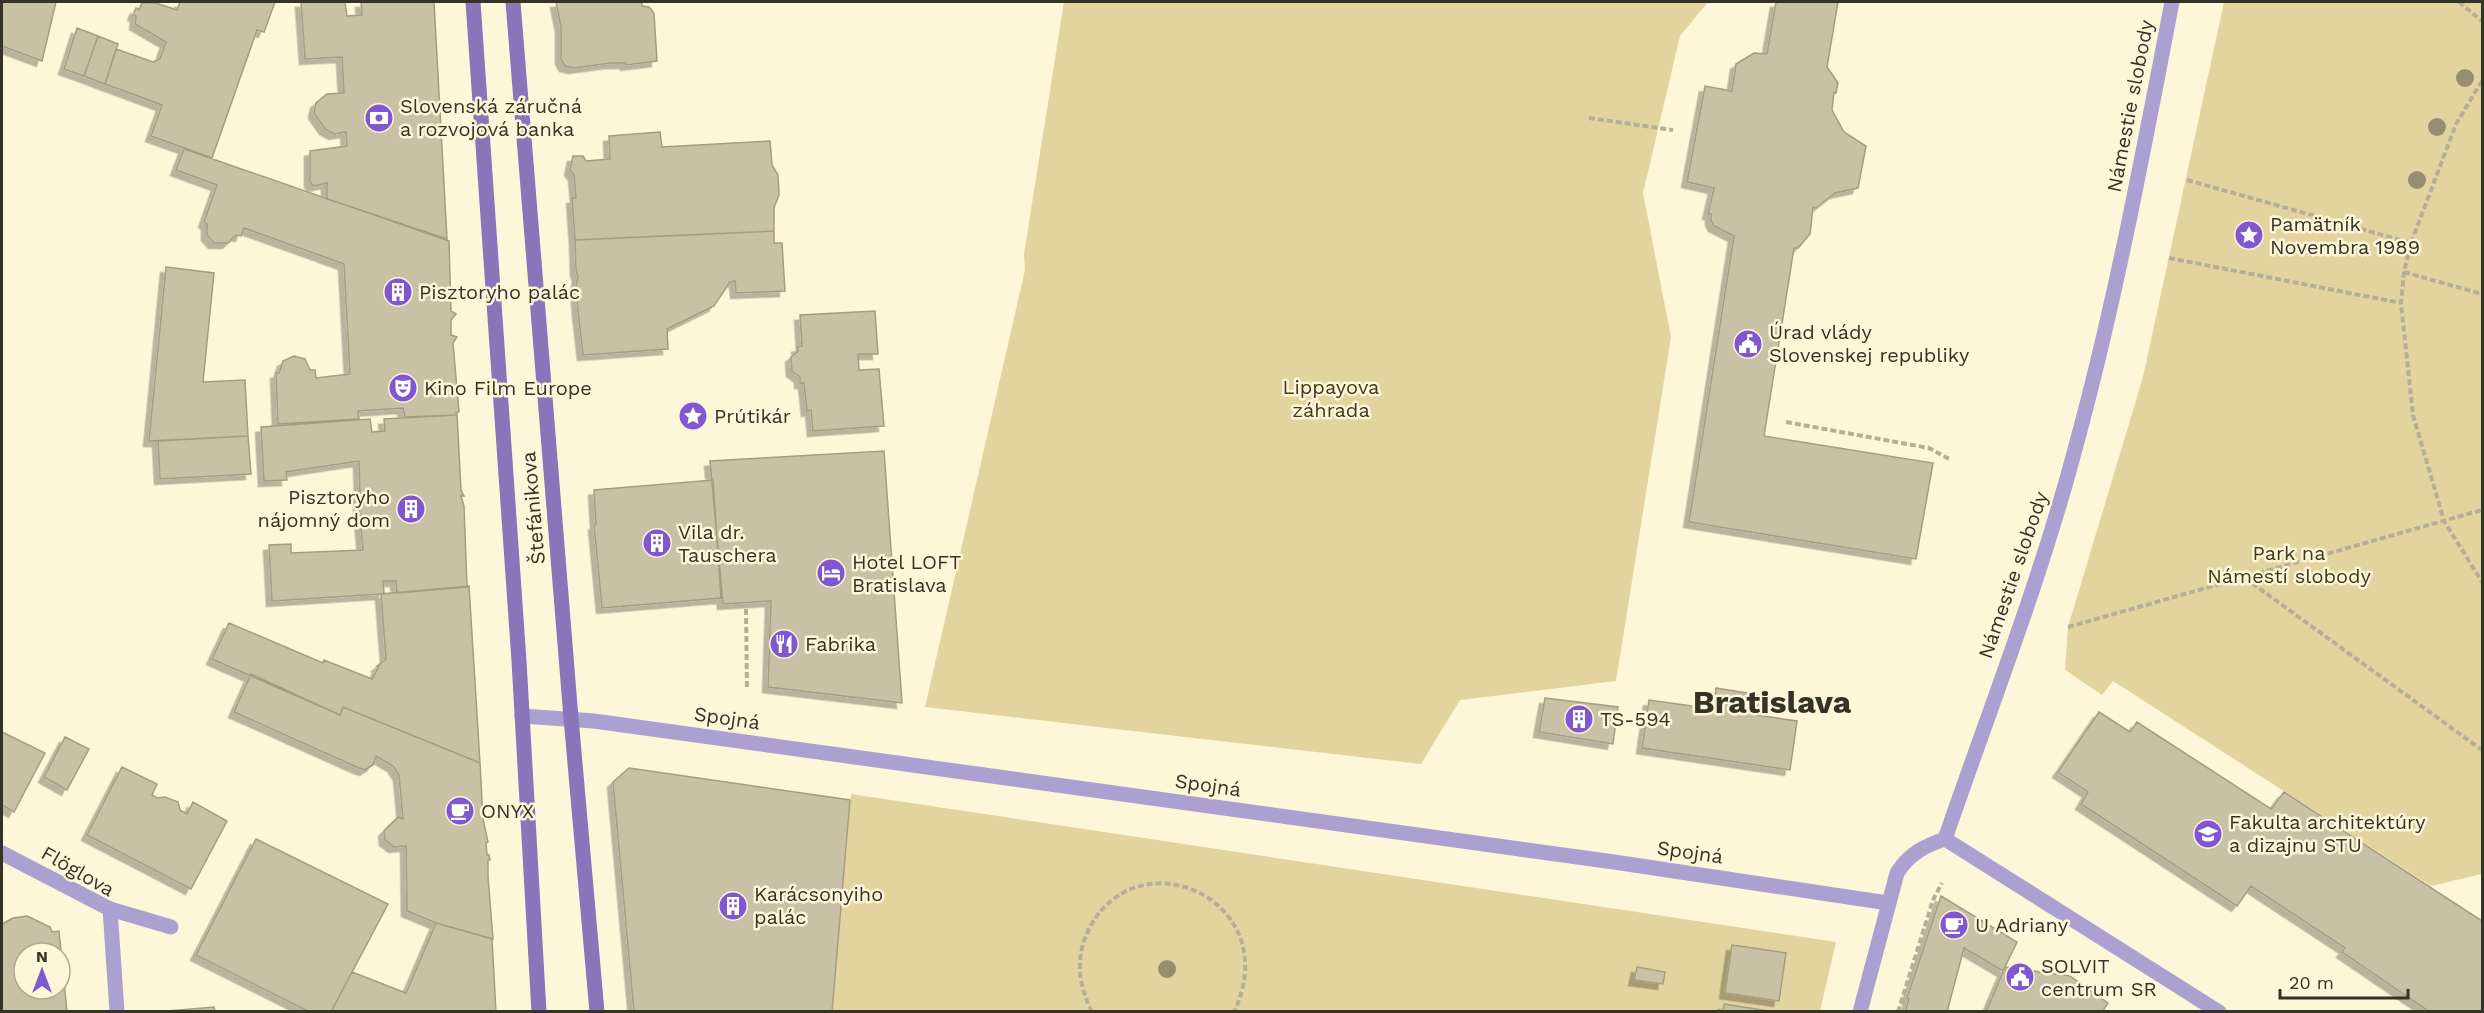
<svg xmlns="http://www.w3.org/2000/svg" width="2484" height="1013" viewBox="0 0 2484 1013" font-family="'Work Sans',sans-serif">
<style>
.green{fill:#e3d49f}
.building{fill:#c9c1a5;stroke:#a59d82;stroke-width:1.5;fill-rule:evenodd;filter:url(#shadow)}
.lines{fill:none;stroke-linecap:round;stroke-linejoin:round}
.path{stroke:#b5af98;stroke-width:4;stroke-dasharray:6 3;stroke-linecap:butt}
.lane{stroke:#aba0cf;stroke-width:15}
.street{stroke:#aba0cf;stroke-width:15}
.secondary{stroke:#8875ba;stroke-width:15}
.tree{fill:#968e6f}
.labels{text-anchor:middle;stroke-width:5;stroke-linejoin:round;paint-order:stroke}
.poi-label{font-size:20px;fill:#353227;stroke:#fef6d9;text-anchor:start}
.street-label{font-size:20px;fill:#353227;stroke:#fef6d9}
.park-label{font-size:20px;fill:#413818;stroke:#fef6d9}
.town-label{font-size:32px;font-weight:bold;fill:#353227;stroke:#fef6d9}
</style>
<defs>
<filter id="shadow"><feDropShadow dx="-5.5" dy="5.5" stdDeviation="0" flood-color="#0004"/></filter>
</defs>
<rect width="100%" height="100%" fill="#fef6d9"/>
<!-- green -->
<path class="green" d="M1064 2H1708L1680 36 1643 193 1671 337 1616 681 1460 700 1421 764 925 707 1025 270 1024 254Z
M2224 2H2482V874L2431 886 2113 681 2102 695 2065 670 2068 627 2143 377Z
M851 794 1836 942 1820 1011 832 1012Z"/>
<!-- building -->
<path class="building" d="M2 2H56L42 61 2 46Z
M180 2H275L264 32 257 30 212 158 151 136 162 105 105 84 116 49 153 62 160 59 166 42 135 24 136 16 133 15 136 8 139 10 142 3H156L177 10Z
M301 2H345L347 16 362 15 361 2H434L447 239 327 199V183L314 186 310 182V151L347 146 346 132 334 134 325 129 314 113 316 103 327 94 344 93 342 57 305 59Z
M556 2H642V6L649 7 654 13 657 61 626 65V63H611L574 68 565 66 561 59V27Z
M1776 2H1838L1827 67 1838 83 1836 93 1834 92 1832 110 1844 132 1866 146 1858 188 1835 193 1816 208 1813 207 1810 234 1798 248H1794L1764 436 1933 463 1916 559 1689 522 1734 236 1714 226 1711 220V214H1708L1714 188 1687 182 1705 86 1732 91 1736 64 1754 53 1767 54Z
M77 28 98 36 84 76 64 69Z
M98 36 118 44 105 84 84 76Z
M660 132 662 147 770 141 772 165 778 175 779 195 774 208V231L575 240 572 198H576L574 175 570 170 573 156H583L586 161 610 159 609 136Z
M184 149 449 241 451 311 456 314 451 320V335L457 337 453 343 459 412 456 413 457 415 405 417 403 408 358 411 359 419 278 424 276 373H279L283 361 294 356 305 359 310 370H315L316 378 350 374 344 264 244 228 241 236 236 235 228 243H214L207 235V224L204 222 217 185 176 170Z
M774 231V243H782L785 291 736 293 735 281 730 282 714 306 667 329 668 349 583 355 578 311 576 285 578 277 576 270 575 240Z
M166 267 214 273 203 382 245 380 248 436 149 441Z
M875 311 878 354H858L859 370 879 369 884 426 813 431 811 410 807 411 804 383H800V377L792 371 791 357 798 351 797 347 802 346 800 315Z
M457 415 461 490 464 496H461L464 506 467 587 397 593 396 581H383L384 593 381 594 272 601 269 545 291 544V553L363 550 358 495H360L359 461 286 472 287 480 264 481 261 427 370 419 372 432 385 431 384 419Z
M248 436 251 474 160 479 158 441Z
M884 451 902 703 768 687 771 601 723 604 710 461Z
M713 480 721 598 602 608 594 525 596 524 594 490Z
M469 586 480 763 343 707 340 715 212 659 229 623 323 663 324 660 372 679 379 666H377L386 659 381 594Z
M251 674 340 715 343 707 480 763 483 819 488 842 486 843 487 855H489L490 860H488V877L493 939 436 923 407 911 406 846 394 847 385 840 384 831 398 817 403 819 399 775 393 766 376 756 373 765 365 770 359 768 234 712Z
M1716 688 1759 695 1757 715 1797 721 1790 770 1642 748 1649 700 1714 709Z
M1545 698 1618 707 1613 744 1539 732Z
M2099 712 2130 732 2137 722 2271 809 2284 792 2482 921V1012H2430L2342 952 2345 948 2251 886 2237 906 2081 804 2088 792 2058 772Z
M2 732 45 753 14 812 2 805Z
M65 737 89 749 67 790 44 777Z
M122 767 157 784 152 795 157 798 165 797 178 802 180 810 187 814 193 802 227 821 191 889 87 835Z
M629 768 850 800 832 1012H634L613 782Z
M256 839 388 904 331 1012H310L196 955Z
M1941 896 2017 942 2003 971 1964 948 1947 1012H1905L1909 999 1907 998Z
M27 916 50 927 52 932 59 931 67 1012H2V924L13 918ZM24 953H60V989H24Z
M436 923 492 939 496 1012H331L352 972 406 993Z
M1732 945 1786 953 1779 1001 1725 993Z
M1637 967 1665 972 1663 984 1634 980Z
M2005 967 2070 976 2108 1003 2102 1012H1986Z
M1724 1004 1775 1012H1723Z
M214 1007 215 1012H156Z"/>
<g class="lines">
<!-- path -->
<path class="path" d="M2459 2 2482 21
M2482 81 2456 124 2411 243 2404 272 2401 303 2413 415 2444 521 2482 582
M1589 118 1673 130
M2187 180 2411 243
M2169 258 2401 303
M2404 272 2482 294
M1786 422 1929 448 1951 460
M2245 578 2482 750
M746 609 747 690
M2068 627 2482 510
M1092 1012C1078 984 1075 957 1089 929 1137 834 1287 900 1234 1012
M1898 1012 1933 900 1942 883"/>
<!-- lane -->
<path class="lane" d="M110 909 171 927"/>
<!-- street -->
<path class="street" d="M522 716 594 721 1614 862 1888 903
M1945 839C1989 711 2039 584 2074 453 2115 304 2143 153 2172 2
M1945 839 2219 1012
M2 853 110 909 117 1012
M1860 1012 1897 873C1909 854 1924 846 1945 839"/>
<!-- secondary -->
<path class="secondary" d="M473 2 519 661 539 1012
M513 2 571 718 597 1012"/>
</g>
<!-- trees -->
<g class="tree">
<circle cx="2465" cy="78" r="9"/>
<circle cx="2437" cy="127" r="9"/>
<circle cx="2417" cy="180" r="9"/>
<circle cx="1167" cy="969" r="9"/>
</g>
<!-- icons -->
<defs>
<g id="bank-disc" transform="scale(1.5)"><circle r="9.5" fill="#8057d0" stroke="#fef6d9"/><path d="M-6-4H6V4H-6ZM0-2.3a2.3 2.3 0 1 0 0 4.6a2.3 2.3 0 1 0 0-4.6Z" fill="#fff"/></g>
<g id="sight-disc" transform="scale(1.5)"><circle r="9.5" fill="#8057d0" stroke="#fef6d9"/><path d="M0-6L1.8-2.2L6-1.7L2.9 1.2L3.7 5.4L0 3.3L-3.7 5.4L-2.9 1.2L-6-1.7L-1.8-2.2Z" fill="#fff"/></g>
<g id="building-disc" transform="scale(1.5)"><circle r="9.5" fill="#8057d0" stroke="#fef6d9"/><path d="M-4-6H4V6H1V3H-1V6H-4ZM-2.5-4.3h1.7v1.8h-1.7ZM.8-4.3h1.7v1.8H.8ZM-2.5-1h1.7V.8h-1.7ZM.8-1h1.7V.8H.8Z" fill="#fff"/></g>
<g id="civic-disc" transform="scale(1.5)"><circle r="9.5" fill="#8057d0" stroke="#fef6d9"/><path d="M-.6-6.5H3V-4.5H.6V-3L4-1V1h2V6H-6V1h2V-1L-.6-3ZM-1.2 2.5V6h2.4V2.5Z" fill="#fff"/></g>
<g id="theatre-disc" transform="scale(1.5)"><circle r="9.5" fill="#8057d0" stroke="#fef6d9"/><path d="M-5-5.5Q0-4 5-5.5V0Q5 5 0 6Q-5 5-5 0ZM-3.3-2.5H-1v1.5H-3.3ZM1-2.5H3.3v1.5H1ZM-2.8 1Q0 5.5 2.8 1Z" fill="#fff"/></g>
<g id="hotel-disc" transform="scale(1.5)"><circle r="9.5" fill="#8057d0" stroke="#fef6d9"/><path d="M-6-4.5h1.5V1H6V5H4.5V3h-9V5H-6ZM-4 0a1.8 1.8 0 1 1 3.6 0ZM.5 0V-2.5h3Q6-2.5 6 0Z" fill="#fff"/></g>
<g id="restaurant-disc" transform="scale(1.5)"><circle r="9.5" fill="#8057d0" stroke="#fef6d9"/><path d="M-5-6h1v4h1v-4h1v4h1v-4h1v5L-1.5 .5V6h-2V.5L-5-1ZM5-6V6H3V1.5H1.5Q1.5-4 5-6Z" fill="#fff"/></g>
<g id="cafe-disc" transform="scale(1.5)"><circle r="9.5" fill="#8057d0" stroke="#fef6d9"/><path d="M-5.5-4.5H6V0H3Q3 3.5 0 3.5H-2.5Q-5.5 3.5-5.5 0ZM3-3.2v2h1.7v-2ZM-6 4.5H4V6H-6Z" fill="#fff"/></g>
<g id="university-disc" transform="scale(1.5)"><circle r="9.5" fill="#8057d0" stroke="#fef6d9"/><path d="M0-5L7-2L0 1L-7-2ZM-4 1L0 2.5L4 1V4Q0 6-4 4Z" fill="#fff"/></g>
</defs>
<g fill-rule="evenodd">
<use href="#bank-disc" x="379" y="118"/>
<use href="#sight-disc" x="2249" y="235"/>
<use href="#building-disc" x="398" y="292"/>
<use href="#civic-disc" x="1748" y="344"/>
<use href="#theatre-disc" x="403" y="388"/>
<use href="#sight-disc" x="693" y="416"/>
<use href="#building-disc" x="411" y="509"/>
<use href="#building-disc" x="657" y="543"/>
<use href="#hotel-disc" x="831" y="573"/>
<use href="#restaurant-disc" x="784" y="644"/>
<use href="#building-disc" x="1579" y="719"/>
<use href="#cafe-disc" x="460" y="811"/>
<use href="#university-disc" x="2208" y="834"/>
<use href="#building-disc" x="733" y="906"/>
<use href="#cafe-disc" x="1954" y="925"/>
<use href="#civic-disc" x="2020" y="977"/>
</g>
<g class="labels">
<!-- poi labels -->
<g class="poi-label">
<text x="400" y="113">Slovenská záručná<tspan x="400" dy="23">a rozvojová banka</tspan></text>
<text x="2270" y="231">Pamätník<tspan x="2270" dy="23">Novembra 1989</tspan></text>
<text x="419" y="299">Pisztoryho palác</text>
<text x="1769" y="339">Úrad vlády<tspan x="1769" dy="23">Slovenskej republiky</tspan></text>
<text x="424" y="395">Kino Film Europe</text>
<text x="714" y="423">Prútikár</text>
<text x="390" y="504" text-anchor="end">Pisztoryho<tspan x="390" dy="23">nájomný dom</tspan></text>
<text x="678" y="539">Vila dr.<tspan x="678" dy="23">Tauschera</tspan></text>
<text x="852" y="569">Hotel LOFT<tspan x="852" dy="23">Bratislava</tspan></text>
<text x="805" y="651">Fabrika</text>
<text x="1600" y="726">TS-594</text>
<text x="481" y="818">ONYX</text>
<text x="2229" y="829">Fakulta architektúry<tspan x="2229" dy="23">a dizajnu STU</tspan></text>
<text x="754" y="901">Karácsonyiho<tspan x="754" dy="23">palác</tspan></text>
<text x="1975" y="932">U Adriany</text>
<text x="2041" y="973">SOLVIT<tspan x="2041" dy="23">centrum SR</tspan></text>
</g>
<!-- street labels -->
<g class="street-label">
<text transform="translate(2130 106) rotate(-79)" y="7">Námestie slobody</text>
<text transform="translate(533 508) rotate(-95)" y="7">Štefánikova</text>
<text transform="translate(2013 575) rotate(-71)" y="7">Námestie slobody</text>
<text transform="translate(727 718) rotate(8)" y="7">Spojná</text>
<text transform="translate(1208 785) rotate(8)" y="7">Spojná</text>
<text transform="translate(1690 852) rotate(8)" y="7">Spojná</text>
<text transform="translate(78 871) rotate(30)" y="7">Flöglova</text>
</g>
<!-- park labels -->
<g class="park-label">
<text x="1331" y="394">Lippayova<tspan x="1331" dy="23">záhrada</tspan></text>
<text x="2289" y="560">Park na<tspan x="2289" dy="23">Námestí slobody</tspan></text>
</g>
<!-- town labels -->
<g class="town-label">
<text x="1772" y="713">Bratislava</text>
</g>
</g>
<!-- border -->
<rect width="2484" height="1013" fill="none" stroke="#353227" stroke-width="6"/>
<!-- north arrow -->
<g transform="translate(42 971)"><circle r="28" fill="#fef6d9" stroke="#aea892" stroke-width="1.5"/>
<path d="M0-4.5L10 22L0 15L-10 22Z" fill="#8057d0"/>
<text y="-9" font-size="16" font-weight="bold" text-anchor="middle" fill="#353227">N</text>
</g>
<!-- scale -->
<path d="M2280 989v9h128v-9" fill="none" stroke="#353227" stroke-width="3"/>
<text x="2289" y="989" font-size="18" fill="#353227" stroke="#fef6d9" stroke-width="4.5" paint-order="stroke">20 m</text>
</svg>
